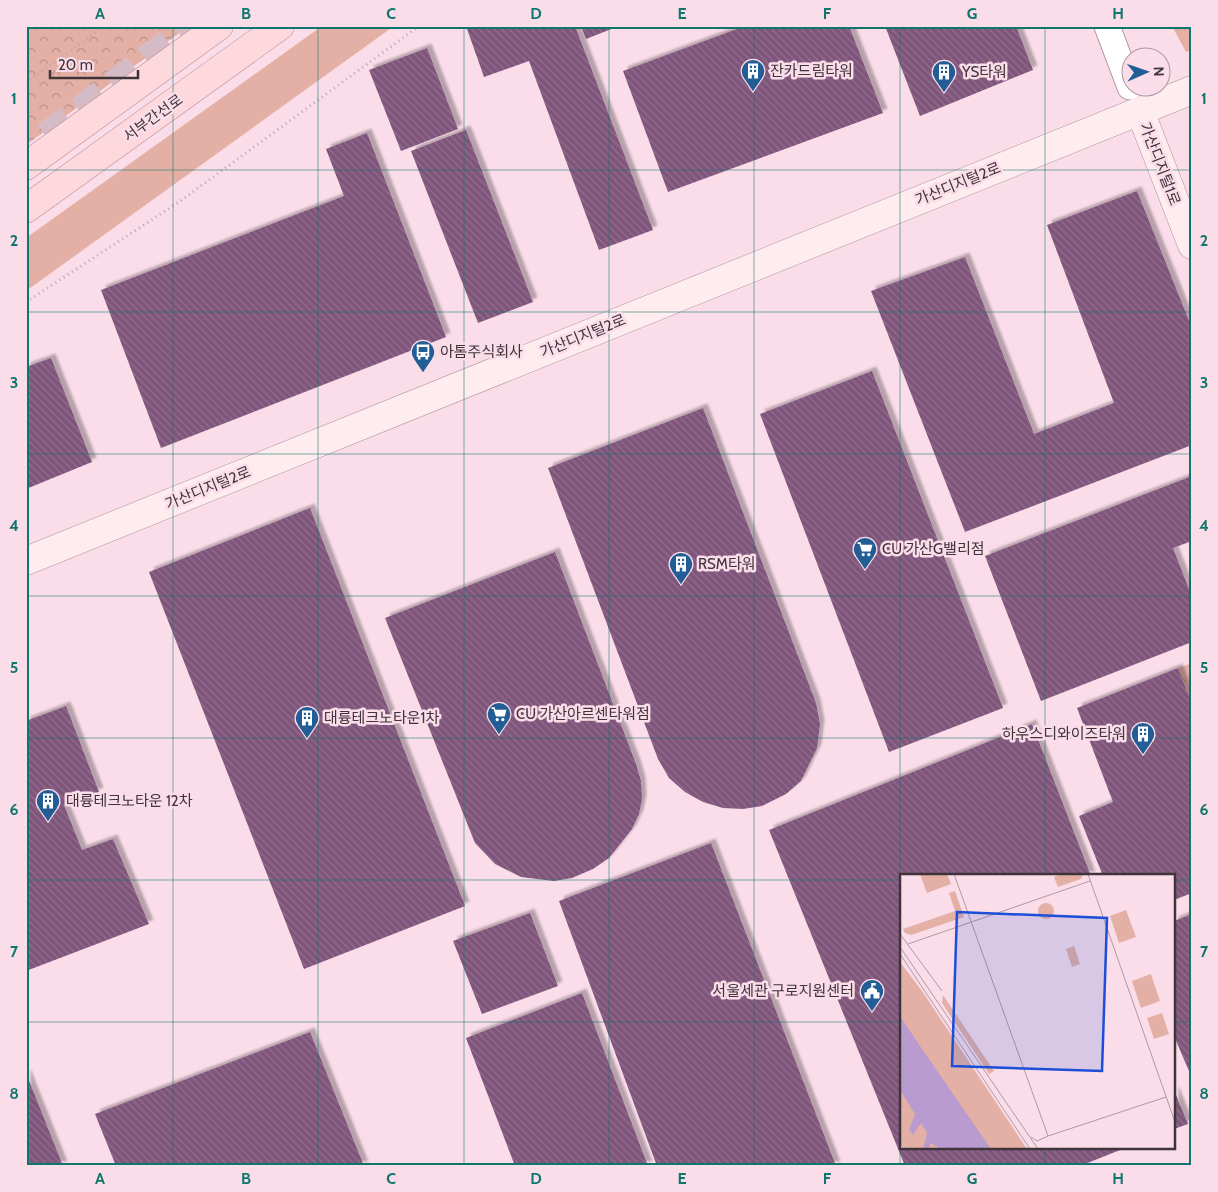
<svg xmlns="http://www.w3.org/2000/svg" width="1218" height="1192" viewBox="0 0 1218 1192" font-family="Cabin,'Noto Sans KR',sans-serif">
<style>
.grass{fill:#e4b0a5}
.park{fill:url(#park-crowns)}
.building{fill:url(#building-back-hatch);filter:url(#shadow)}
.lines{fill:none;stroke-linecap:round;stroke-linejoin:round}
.highway-tunnel{stroke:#d5bbc6;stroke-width:28;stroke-dasharray:28 14;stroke-linecap:butt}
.street-casing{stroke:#af94a0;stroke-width:27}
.secondary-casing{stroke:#af94a0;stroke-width:29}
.primary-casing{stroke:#ba8e94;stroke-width:29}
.path{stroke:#bca5af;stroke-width:3;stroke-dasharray:1 4;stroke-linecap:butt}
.street{stroke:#fff;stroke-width:25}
.secondary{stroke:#feecee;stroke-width:28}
.primary{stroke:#fdd8dc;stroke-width:28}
.grid{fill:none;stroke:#0f766e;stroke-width:1;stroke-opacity:0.55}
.labels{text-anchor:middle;stroke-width:5;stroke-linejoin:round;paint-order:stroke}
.poi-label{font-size:15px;fill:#3f3439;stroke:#fadde9;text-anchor:start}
.street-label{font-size:15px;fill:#3f3439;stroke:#fadde9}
.inset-road{fill:none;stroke:#af99a3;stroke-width:1}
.view{fill:#1d4ed8;fill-opacity:0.15;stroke:#1d4ed8;stroke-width:2.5}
.inset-edge{fill:none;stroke:#3f3439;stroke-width:2.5}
.neatline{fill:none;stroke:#0f766e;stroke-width:2}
.grid-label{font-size:16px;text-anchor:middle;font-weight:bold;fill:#0f766e}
</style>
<defs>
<pattern id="park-crowns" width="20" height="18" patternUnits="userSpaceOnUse" patternTransform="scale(1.25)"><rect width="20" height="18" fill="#e4b0a5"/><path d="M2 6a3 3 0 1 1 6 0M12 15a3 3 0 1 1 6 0" fill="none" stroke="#ba9087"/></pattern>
<pattern id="building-back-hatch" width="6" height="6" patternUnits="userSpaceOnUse" patternTransform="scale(1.25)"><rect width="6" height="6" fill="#80547b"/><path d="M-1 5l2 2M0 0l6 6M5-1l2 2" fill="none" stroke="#91708d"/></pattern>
<filter id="shadow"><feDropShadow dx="4.5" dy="-4.5" stdDeviation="1" flood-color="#0004"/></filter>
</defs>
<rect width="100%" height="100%" fill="#fadde9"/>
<!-- grass -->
<path class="grass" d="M322 26H394L26 291V238Z"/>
<!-- park -->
<path class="park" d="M26 26H189L26 145Z
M1172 26H1192V49L1186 52Z
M1192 663V704L1178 668Z"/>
<!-- building -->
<path class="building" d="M466 26H575L653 230 599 250 529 61 484 77Z
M581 26H619L586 39Z
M745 26H849L883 113 668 192 623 71Z
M885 26H1016L1033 70 920 116Z
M427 48 458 129 401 151 369 70Z
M466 130 533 302 478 323 411 151Z
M367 133 446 337 161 448 101 290 344 196 326 149Z
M1137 191 1192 328V445L965 532 871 291 965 257 1034 434 1114 403 1047 225Z
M51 358 92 462 26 489V367Z
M872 371 1003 708 889 752 760 414Z
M703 408 816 703 820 724 817 748 801 781 786 794 762 806 743 809 723 808 703 802 685 792 669 778 658 759 548 468Z
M1192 476V541L1173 548 1192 597V642L1041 701 985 556Z
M310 508 465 906 304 969 149 572Z
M555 552 636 764 641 781 642 799 639 814 632 829 609 858 593 869 572 878 554 881 521 877 495 864 475 843 385 618Z
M1178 668 1192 704V893L1174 900V876H1103L1079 816 1113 802 1077 708Z
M66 706 99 792 64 805 82 850 113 839 149 924 26 971V721Z
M1032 724 1091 876H902V1148H1125L1080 1166H905L769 830Z
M711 843 836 1166H657L559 901Z
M530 913 558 986 482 1014 453 941Z
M1192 914V1078L1174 1036V921Z
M582 993 648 1166H515L466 1038Z
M310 1032 364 1166H116L95 1114Z
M26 1073 63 1166H26Z
M1174 1090 1188 1124 1174 1129Z"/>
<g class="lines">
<!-- highway-tunnel -->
<path class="highway-tunnel" d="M46 136 190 26"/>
<!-- street casing -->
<g class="street-casing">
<path id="street" d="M1107 26 1130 87"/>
</g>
<!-- secondary casing -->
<g class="secondary-casing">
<path id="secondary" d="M1140 111 1192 245
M26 561 1192 90"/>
</g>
<!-- primary casing -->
<g class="primary-casing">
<path id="primary" d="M26 166 219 26
M26 209 280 26"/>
</g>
<!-- path -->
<path class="path" d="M26 83 104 26
M26 302 179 202 419 26"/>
<!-- street -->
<use href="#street" class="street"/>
<!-- secondary -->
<use href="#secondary" class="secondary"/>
<!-- primary -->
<use href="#primary" class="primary"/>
</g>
<!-- grid -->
<path class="grid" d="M173 26V1166M318 26V1166M464 26V1166M609 26V1166M754 26V1166M900 26V1166M1045 26V876M26 170H1192M26 312H1192M26 454H1192M26 596H1192M26 738H1192M26 880H902M1174 880H1192M26 1022H902M1174 1022H1192M1045 1148V1166"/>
<!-- icons -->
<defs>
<g id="building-pin" transform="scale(1.25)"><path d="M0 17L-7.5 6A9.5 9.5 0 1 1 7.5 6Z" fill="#225e95" stroke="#fadde9"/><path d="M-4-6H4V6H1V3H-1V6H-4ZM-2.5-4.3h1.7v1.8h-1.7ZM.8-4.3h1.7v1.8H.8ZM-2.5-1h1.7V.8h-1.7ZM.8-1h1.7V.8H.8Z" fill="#fff"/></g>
<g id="bus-pin" transform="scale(1.25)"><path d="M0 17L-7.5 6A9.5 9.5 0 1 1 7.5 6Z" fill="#225e95" stroke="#fadde9"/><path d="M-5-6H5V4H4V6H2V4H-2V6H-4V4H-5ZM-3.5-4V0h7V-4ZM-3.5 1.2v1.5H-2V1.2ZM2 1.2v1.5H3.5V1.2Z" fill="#fff"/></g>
<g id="supermarket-pin" transform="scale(1.25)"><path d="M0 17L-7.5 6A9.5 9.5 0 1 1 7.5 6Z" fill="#225e95" stroke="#fadde9"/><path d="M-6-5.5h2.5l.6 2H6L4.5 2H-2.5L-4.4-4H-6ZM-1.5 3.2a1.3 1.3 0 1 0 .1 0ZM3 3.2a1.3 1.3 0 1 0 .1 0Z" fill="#fff"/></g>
<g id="civic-pin" transform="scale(1.25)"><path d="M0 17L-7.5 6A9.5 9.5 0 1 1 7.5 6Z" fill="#225e95" stroke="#fadde9"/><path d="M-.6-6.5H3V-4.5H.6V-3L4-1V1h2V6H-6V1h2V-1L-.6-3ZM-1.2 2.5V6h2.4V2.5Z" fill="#fff"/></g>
</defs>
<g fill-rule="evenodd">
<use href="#building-pin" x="753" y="71"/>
<use href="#building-pin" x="944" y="72"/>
<use href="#bus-pin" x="423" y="352"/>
<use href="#supermarket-pin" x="865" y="549"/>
<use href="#building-pin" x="681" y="564"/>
<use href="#supermarket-pin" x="499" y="714"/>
<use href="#building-pin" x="307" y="718"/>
<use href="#building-pin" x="1143" y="734"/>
<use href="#building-pin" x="48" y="801"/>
<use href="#civic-pin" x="872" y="991"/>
</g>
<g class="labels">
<!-- poi labels -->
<g class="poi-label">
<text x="770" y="76">잔카드림타워</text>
<text x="962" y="77">YS타워</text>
<text x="440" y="357">아톰주식회사</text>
<text x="882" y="554">CU 가산G밸리점</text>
<text x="698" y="569">RSM타워</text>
<text x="516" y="719">CU 가산아르센타워점</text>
<text x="324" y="723">대륭테크노타운1차</text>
<text x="1126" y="739" text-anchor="end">하우스디와이즈타워</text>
<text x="66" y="806">대륭테크노타운 12차</text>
<text x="854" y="996" text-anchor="end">서울세관 구로지원센터</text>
</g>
<!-- street labels -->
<g class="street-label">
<text transform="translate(153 118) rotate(-36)" y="5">서부간선로</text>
<text transform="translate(1160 164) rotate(69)" y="5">가산디지털1로</text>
<text transform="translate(958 184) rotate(-22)" y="5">가산디지털2로</text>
<text transform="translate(583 336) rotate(-22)" y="5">가산디지털2로</text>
<text transform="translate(208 488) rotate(-22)" y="5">가산디지털2로</text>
</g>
</g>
<!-- overview -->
<g transform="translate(900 874)">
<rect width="275" height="275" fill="#fadde9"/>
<path d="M43 121 94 197 89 200 42 129Z" fill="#e4b0a5"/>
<path d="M20 0H47L51 10 27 19ZM161 0H183V1L181 5 158 13 154 3ZM55 17 64 43 11 61 5 59 3 55 55 37 49 19ZM138 37a8 8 0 1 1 16 0a8 8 0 1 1-16 0ZM226 36 236 63 219 69 210 42ZM0 88 22 117 127 275H3L0 270ZM251 100 260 127 241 134 232 107ZM262 139 269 160 254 165 247 144Z" fill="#e4b0a5"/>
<path d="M174 72 180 90 172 93 166 75Z" fill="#e4b0a5"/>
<path d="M0 142 18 169 91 275H40L31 269 28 275H23L27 259 21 249 13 261 9 256 15 240 0 216Z" fill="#b99bcf"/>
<path class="inset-road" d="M54 0 148 262 266 223M188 0 275 248M0 60 42 117M8 70 190 7M0 73 138 275M0 80 130 275M131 263 137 267 148 262"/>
<path class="view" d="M57 38 207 44 202 197 52 192Z"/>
<rect width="275" height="275" class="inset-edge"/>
</g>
<!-- border -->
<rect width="1218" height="1192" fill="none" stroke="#fadde9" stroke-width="55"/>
<!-- north arrow -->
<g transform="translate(1146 72) rotate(88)"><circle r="24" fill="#fadde9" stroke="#af99a3"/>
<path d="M0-4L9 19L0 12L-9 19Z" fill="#225e95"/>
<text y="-8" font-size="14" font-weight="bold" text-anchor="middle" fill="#3f3439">N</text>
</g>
<!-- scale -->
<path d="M50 70v8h88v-8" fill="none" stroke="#3f3439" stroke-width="2.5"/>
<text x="58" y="70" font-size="15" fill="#3f3439" stroke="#fadde9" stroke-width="4" paint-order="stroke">20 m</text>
<rect x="28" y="28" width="1162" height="1136" class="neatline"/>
<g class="grid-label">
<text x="100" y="19">A</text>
<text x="246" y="19">B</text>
<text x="391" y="19">C</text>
<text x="536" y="19">D</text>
<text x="682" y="19">E</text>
<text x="827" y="19">F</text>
<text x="972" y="19">G</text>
<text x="1118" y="19">H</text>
<text x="14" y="104">1</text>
<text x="1204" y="104">1</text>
<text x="14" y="246">2</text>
<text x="1204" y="246">2</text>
<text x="14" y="388">3</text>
<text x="1204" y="388">3</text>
<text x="14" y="531">4</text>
<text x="1204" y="531">4</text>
<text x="14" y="673">5</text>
<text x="1204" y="673">5</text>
<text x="14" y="815">6</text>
<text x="1204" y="815">6</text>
<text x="14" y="957">7</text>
<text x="1204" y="957">7</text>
<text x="14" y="1099">8</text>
<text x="1204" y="1099">8</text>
<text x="100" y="1184">A</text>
<text x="246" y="1184">B</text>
<text x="391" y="1184">C</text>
<text x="536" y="1184">D</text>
<text x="682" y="1184">E</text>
<text x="827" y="1184">F</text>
<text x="972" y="1184">G</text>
<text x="1118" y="1184">H</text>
</g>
</svg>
